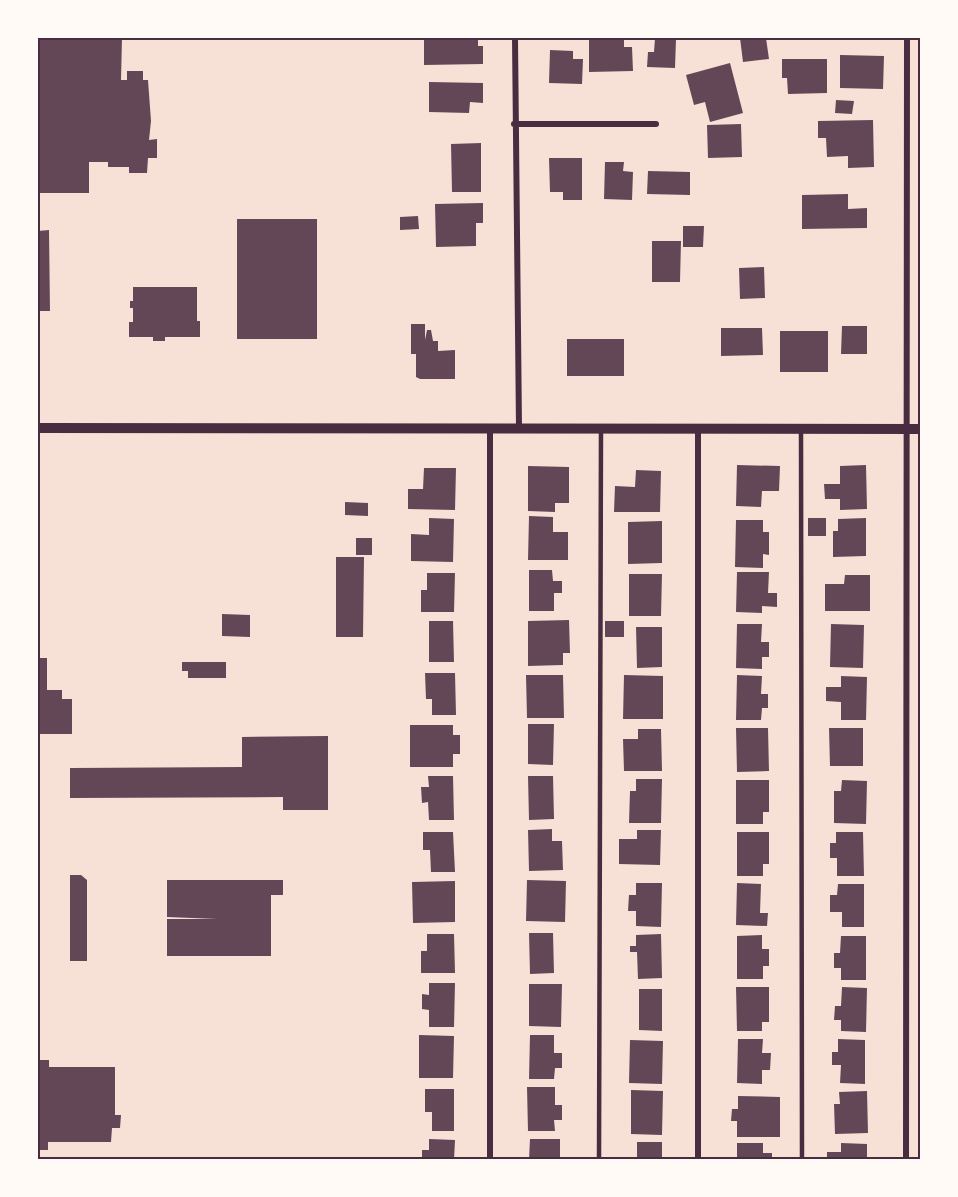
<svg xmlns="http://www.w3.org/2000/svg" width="958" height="1197" viewBox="0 0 958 1197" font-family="'Source Serif 4',serif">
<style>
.building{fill:#644757}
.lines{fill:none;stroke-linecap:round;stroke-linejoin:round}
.service{stroke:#4a2c40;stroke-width:4.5}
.minor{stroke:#4a2c40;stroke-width:6}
.tertiary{stroke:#4a2c40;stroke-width:10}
.neatline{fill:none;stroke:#4a2c40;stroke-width:2}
</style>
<rect width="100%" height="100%" fill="#f7e1d7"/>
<!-- building -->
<path class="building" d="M38 38H122L121 80H127V71H143V80H148L151 121 149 140 157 139V158H148L147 173H129V167H108V162H89V193H38Z
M424 38H478V46H483V64L424 65Z
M655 38 676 39 675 68 647 67 648 52H654Z
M740 38H766L769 59 743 62Z
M624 39V47H632L633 71 589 72V40Z
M550 50 573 51V59H583L582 84 549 83Z
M840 55 884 56 883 89 840 88Z
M782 59H827V93L788 94 787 78H782Z
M730 63 743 113 710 122 705 102 694 105 686 75Z
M429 82 483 83V103L470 102 469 113 429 112Z
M836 100 854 101 852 114 835 113Z
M873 120 874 167 848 168V156L827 157 826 138H818V121Z
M741 124 742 157 708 158 707 125Z
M481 143V192H452L451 144Z
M549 158H582V200H563V192H550Z
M605 162H624L623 171 633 172 632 200 604 199Z
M648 171 690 172V195L647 194Z
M848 194V209L867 208V228L802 229V195Z
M483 203V223H476V246L436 247 435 204Z
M418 216 419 229 400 230V217Z
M237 219H317V339H237Z
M683 226H704L703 247H683Z
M49 230 50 311H38V231Z
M652 241H681L680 282H652Z
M764 267 765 298 740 299 739 268Z
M133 287H197V321H200V337H165V341H153V337H129V322H133V308H130V301H133Z
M411 324H425V340L427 330H431L433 341H438V351L455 350V379H420L416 377V354H411Z
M842 326H867V354H841Z
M721 328H762L763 355 721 356Z
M780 331H828V372H780Z
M567 339H624V376H567Z
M737 465 780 466 779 491H762L761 507 736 506Z
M866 465 867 509 840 510V499H825L824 484H840V466Z
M528 466 569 467V503H555V512L528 511Z
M424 468H456L455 510 408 509V489H423Z
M636 470 661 471 660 512H614L615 486 635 487Z
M345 502 368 503V516L345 515Z
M529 516 553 517V532H568V560H528Z
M429 518 454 519 453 562 411 561V534L429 535Z
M808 518H826V536H808Z
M866 518V556L833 557V531H838V519Z
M736 520H763V532H769V555L763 554V568L735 567Z
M662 521V563L628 564V522Z
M356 538H372V555H356Z
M336 557H364L363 637H336Z
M529 570H552L553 581H562V593H554V611H529Z
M737 572H769L768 593H777V607L762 606V613L736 612Z
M427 573H455L454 612H421V590H427Z
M629 574H662L661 616H629Z
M845 575H870V611H825V584H844Z
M222 614 250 615V637L222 636Z
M569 620 570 653H563V665L528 666V621Z
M429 621H453L454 662H429Z
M605 621H624V637H605Z
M737 624H762L761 642H769V657H762V669L736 668Z
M831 624 864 625 863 668 830 667Z
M636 627H662V667L637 668Z
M38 658H47V690H62V699H72V734H38Z
M182 662H226V678H188V671H182Z
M425 673H455L456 715H432V699H426Z
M526 675H563L564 718H527Z
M624 675 663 676V719H623Z
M737 675 762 676 761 694H768V708H762L761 720H736Z
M841 676 867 677 866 720H841V702L826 701V687H841Z
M528 724H554L553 765 528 764Z
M410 725H453V735H460V754H453V767H410Z
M736 728H768L769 771 737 772Z
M829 728H863V766H830Z
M638 729H661L662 771H624L623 739H638Z
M328 736V810H283V797L70 798V768L242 767V737Z
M428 776H453L454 820H429L428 802 422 803 421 787H429Z
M528 776H553L554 819 529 820Z
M636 779H662L661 823H629L630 791H636Z
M736 780H769V812H763V824H736Z
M842 780 867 781 866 824 834 823V791H841Z
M552 829V841H562L563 870 529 871 528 830Z
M637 830H661L660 865 619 864V839H637Z
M423 832H453L455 872H431L430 850H423Z
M737 832H769V864H763V876H737Z
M836 832H863L864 876H837V858H830V843H836Z
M70 875H81L87 880V961H70Z
M167 880H283V895H271V956H167V919H217L167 917Z
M527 880 566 881 565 922 526 921Z
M455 881V922L413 923 412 882Z
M636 883H662L661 927 636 926V911H628L629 895H636Z
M737 883 761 884 760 913H768L767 926 736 925Z
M838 884H864V927H842V912H830V895H837Z
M529 933H553L554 973 530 974Z
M427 934H454L455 973H421V951H427Z
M661 934 662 978 638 979 637 952H630V946H636V935Z
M762 935V949H769V966H763V979H737V936Z
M841 936H866V980H841V968H834V953H840Z
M429 983H455L454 1027H429V1010L422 1009V994L429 995Z
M529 984H562L561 1027 529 1026Z
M736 987H769V1022H762V1031H737Z
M842 987 867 988 866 1032 841 1031V1020H834L835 1006H841Z
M639 989H662V1031L639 1030Z
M419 1035 454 1036 453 1078H419Z
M530 1035H554V1053H562V1068H555L554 1079H529Z
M738 1039H763L762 1053H771L770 1070H762V1084L737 1083Z
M838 1039 865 1040V1084L840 1083 841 1065H832V1052H838Z
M630 1040 663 1041 662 1084 629 1083Z
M38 1060H49V1067H115V1115H121L120 1128H112L111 1142H48V1150H38Z
M527 1087H555V1105H562V1120H554L555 1131H528Z
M425 1089H454V1131H432V1112H425Z
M631 1090 663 1091 662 1135 631 1134Z
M867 1091 868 1133 835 1134 834 1104H840L839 1092Z
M738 1096 780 1097V1137H737V1121H731L732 1109H738Z
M429 1139 455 1140 454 1160H422V1150H429Z
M530 1139H560V1160H529Z
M637 1142H662V1160H637Z
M737 1143H763V1153H772V1160H737Z
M841 1143 867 1144V1160H827V1152H841Z"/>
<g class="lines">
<!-- service -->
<path class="service" d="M801 429 802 1160
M599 1160 601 430"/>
<!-- minor -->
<path class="minor" d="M515 38 519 428
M514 124H656
M490 428V1160
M698 429V1160
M906 1160 907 38"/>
<!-- tertiary -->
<path class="tertiary" d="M38 428 920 429"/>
</g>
<!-- border -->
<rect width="958" height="1197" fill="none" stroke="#fffaf5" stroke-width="78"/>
<rect x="39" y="39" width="880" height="1119" class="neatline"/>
</svg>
